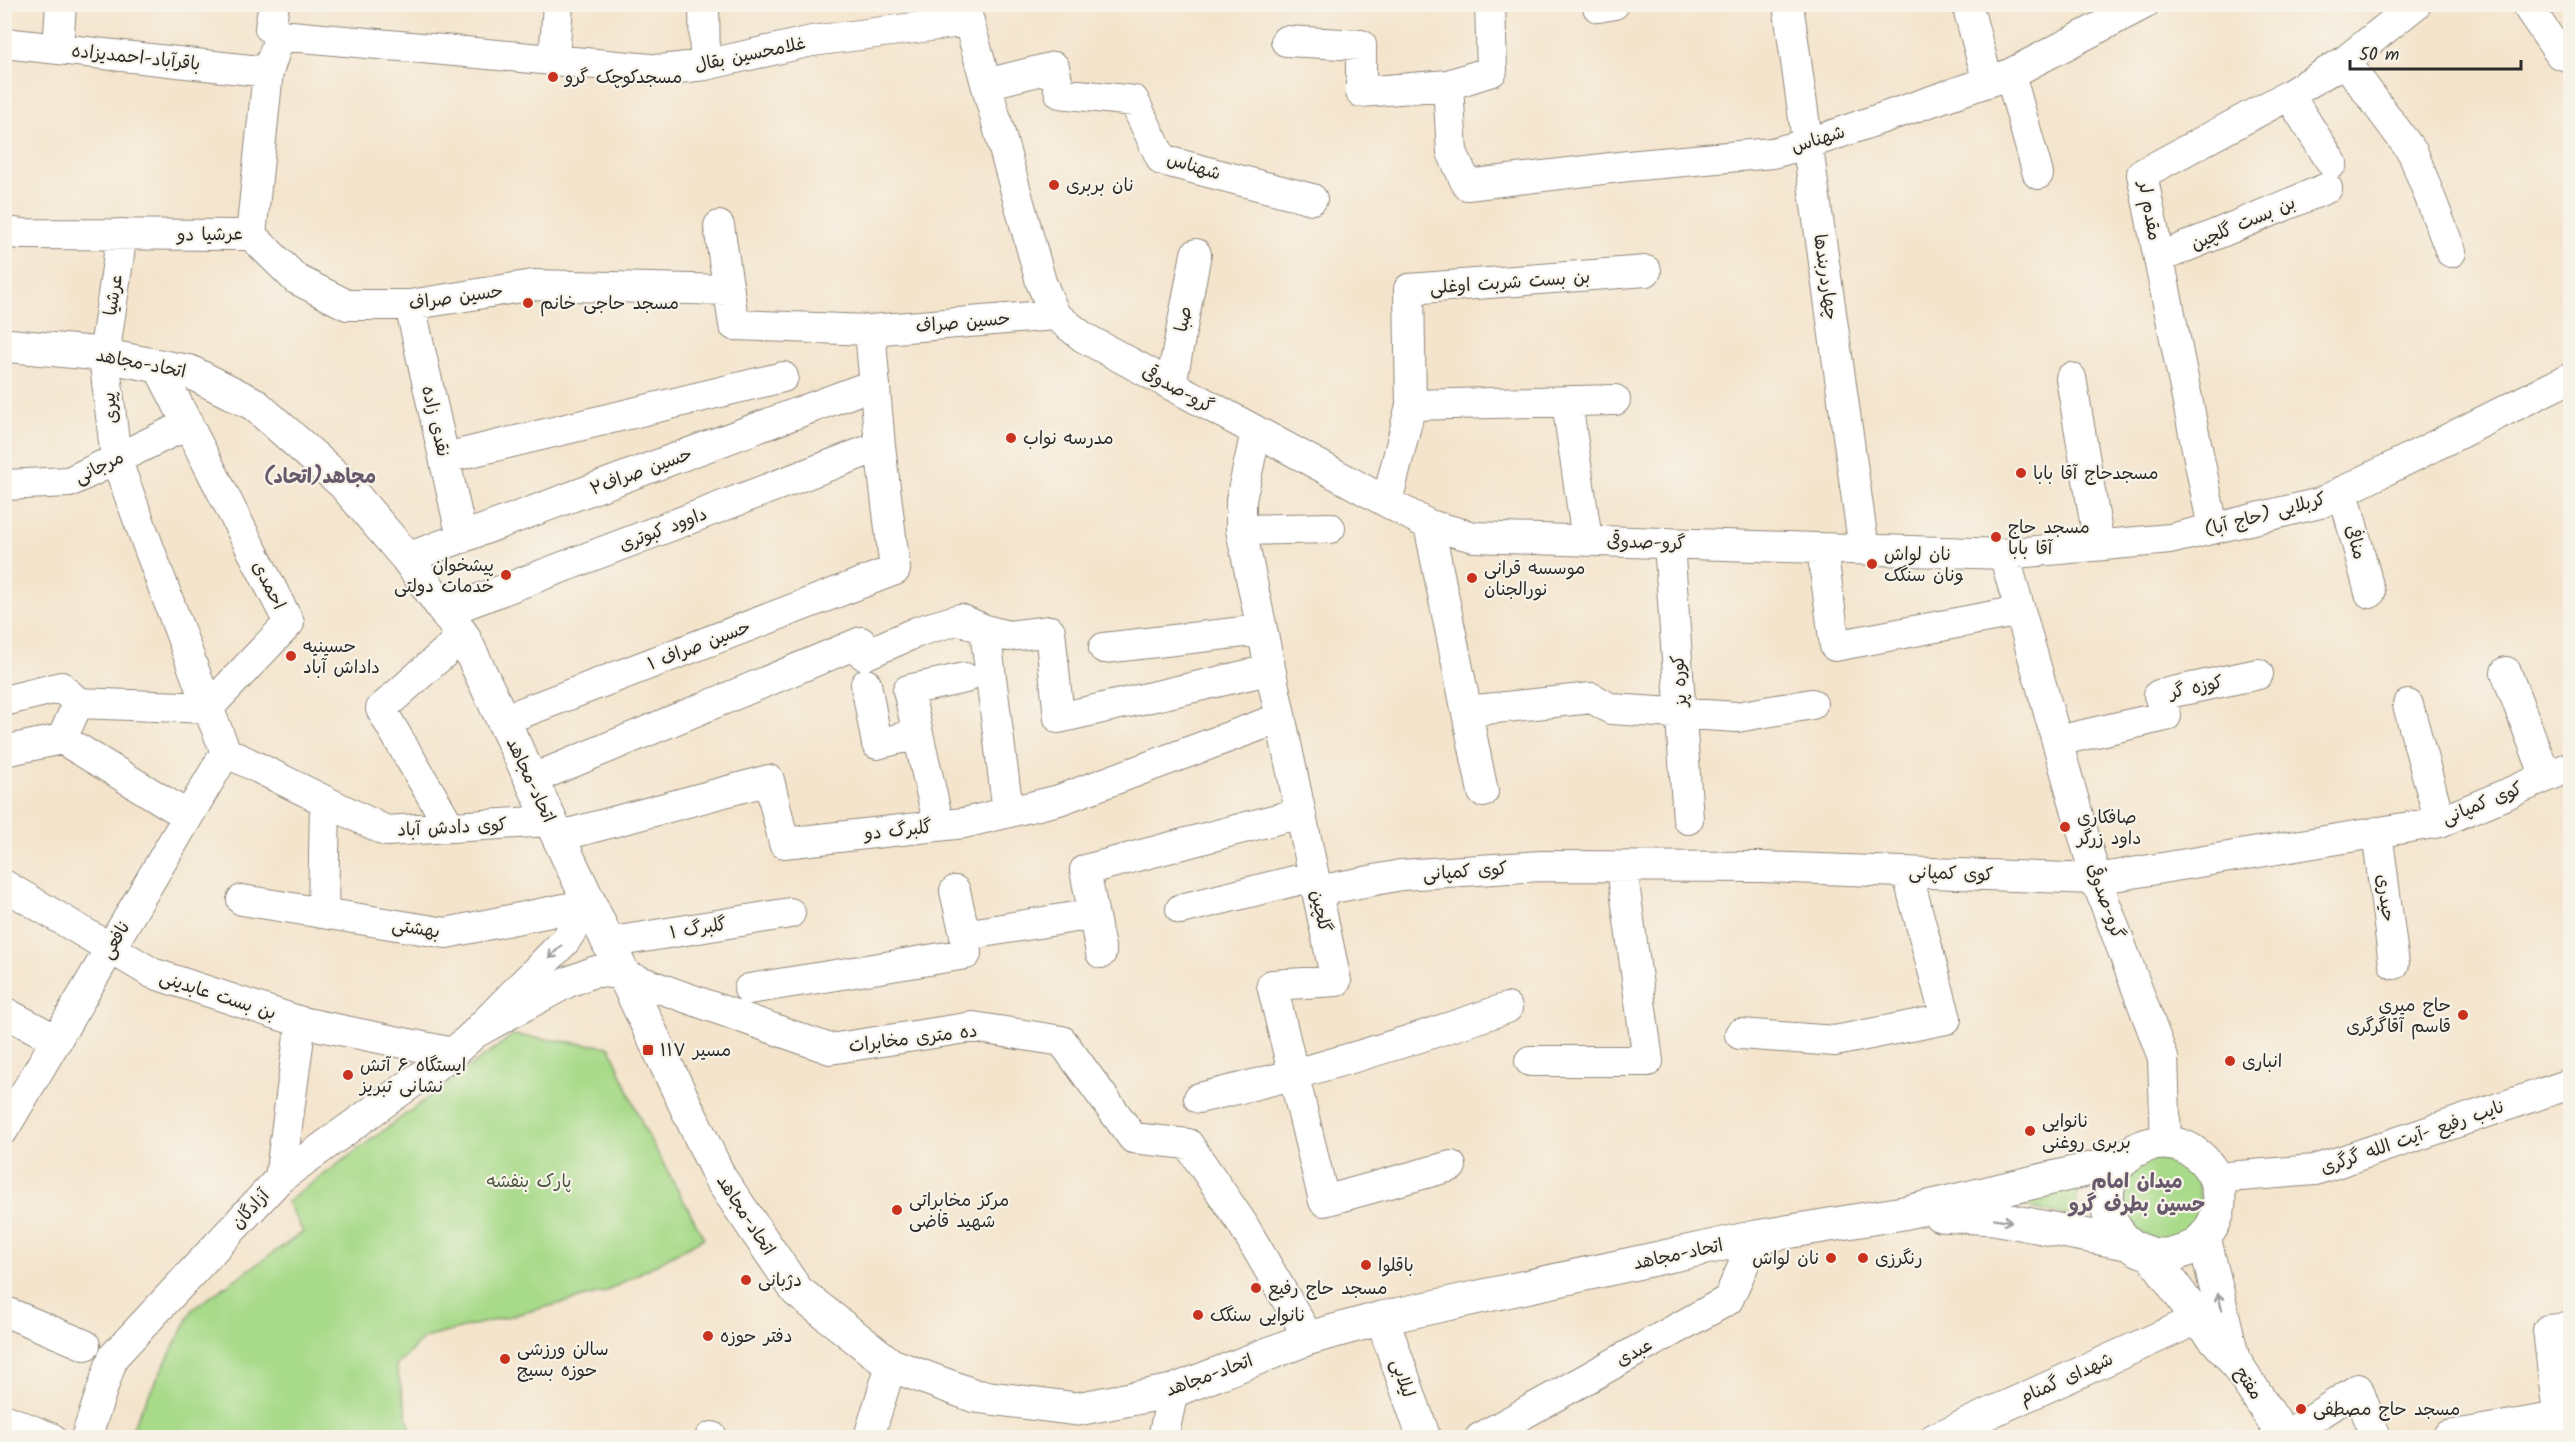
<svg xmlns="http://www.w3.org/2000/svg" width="2575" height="1442" viewBox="0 0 2575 1442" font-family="Kalam,'Playpen Sans Arabic',sans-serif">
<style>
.green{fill:#a7da89;stroke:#69825a;stroke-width:1.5}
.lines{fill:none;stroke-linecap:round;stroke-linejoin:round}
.minor-casing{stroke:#90887c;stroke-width:32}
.major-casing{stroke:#90887c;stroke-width:35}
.minor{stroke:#fff;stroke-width:30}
.major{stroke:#fff;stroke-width:33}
.oneway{stroke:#a0a0a0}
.poi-dot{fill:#c8321e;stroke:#f7f3e8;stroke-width:2}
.labels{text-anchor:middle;stroke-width:4.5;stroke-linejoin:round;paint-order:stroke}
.street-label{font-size:18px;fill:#2b2b2b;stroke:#f7f3e8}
.poi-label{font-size:18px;fill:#2b2b2b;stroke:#f7f3e8;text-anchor:start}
.park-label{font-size:18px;fill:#4a5742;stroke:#f7f3e8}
.neighbourhood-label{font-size:20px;font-weight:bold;fill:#68596c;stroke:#f7f3e8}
</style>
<rect width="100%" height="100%" fill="#f7f3e8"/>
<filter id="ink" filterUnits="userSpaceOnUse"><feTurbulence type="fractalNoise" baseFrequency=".0167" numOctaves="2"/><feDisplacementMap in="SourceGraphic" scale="12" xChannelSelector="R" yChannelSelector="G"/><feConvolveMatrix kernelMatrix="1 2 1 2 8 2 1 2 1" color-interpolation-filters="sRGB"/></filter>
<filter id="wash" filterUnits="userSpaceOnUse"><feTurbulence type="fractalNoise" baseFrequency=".008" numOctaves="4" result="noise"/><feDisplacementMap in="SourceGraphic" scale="24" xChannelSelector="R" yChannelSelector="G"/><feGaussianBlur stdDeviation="1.35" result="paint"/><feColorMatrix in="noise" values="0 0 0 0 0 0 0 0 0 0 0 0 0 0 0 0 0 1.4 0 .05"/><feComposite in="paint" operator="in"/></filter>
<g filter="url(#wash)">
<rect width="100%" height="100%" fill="#f4e4cc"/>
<!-- green -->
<path class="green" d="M513 1035 610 1047 644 1128 704 1238 605 1292 424 1338 396 1366 412 1437H127L193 1309 303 1232 287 1202Z
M2120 1199a40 40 0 1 1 80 0a40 40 0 1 1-80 0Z
M2080 1175 2076 1205 2082 1220 1993 1199Z"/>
</g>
<g filter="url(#ink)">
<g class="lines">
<!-- minor casing -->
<g class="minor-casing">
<path id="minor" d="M274 4 270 28 280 35 661 70 705 65 812 41 969 21
M704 4 705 65
M964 4 1041 282 1055 315 1083 337 1429 525 1474 537 2004 554 2096 879 2163 1058 2166 1143
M1788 4 1864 550
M1967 4 1988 82
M2526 4 2560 54 2570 57
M1598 7 1614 4
M1286 41 1361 45V92L1448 85 1452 152 1467 185 1628 166 1772 153 1807 144 2010 74 2144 4
M4 43 268 72
M58 49 61 4
M554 59 558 4
M2345 61 2413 153 2451 252
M2010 74 2038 174
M986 84 1054 67 1060 93 1134 101 1162 160 1312 199
M1448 85 1492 71 1490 4
M2289 95 2332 163
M719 226 734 325 870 330
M4 232 22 234 251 235 268 72 280 35
M122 234 104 356 116 459 208 708 78 703 62 739 188 816
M251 235 296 279 347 305H410L533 285 729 290
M2159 258 2327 188
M410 305 462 538
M158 366 289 623 208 708 226 752 386 831 550 821
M2071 378 2099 545
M1171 385 1196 254
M1567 402 1587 540
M1411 405 1615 400
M1256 432 1241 500V530L1336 981 1272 985 1324 1201 1451 1166
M445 458 783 377
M4 485 69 482 188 424
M2343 491 2370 593
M1387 502 1411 405 1409 289 1646 271
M1429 525 1483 792
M2213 528 2142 174 2289 95 2345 61 2416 4
M1241 530 1330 528
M1669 543 1688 819
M1822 548 1835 646 2020 611
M2004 554 2170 539 2320 503 2570 378
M407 558 875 384
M445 612 880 446
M985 630 1008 812
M1104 648 1261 630
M2506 672 2546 777
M866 684 877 744 918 734
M4 701 61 687 78 703
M2408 705 2440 822
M1467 711 1592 698 1611 709 1737 717 1812 704
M503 720 895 570 880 446 870 330 1055 315
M2057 741 2166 716 2159 695 2258 674
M4 751 62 739
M530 780 861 642 864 655 919 631 960 619 985 630 1008 636 1050 631 1059 718 1269 670
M939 826 908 690 965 678
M450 827 381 709 463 636
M2377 832 2394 964
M557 837 769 780 784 843 964 823 1059 800 1280 718
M4 885 152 973 301 1022 453 1053
M955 891 965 935 1093 914
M1317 891 1401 875 1541 866 1762 867 2096 879 2440 822 2570 767
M242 900 446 933 589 904
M1181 909 1314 876
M323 913 325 801
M607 943 790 913
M1101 953 1085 870 1300 813
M749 989 966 954 965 935
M4 1012 57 1040
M475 1033 568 982 596 971 623 975 830 1049 973 1027 1062 1041 1133 1138 1188 1144 1242 1223 1309 1338
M1740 1034 1835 1041 1946 1019 1907 872
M1530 1061H1648L1622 868
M1199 1098C1304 1074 1406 1043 1507 1008
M4 1129 226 752
M280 1178 301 1022
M2215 1178 2315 1170 2570 1084
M4 1311 85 1345
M2558 1416 2548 1330 2570 1328
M4 1419 51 1438
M2448 1436 2570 1415
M2284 1437 2358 1389 2376 1438
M86 1438 113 1357 280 1178 453 1053 475 1033 565 941 589 904
M710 1438 712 1437
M872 1438 871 1430 891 1365
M1163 1438 1173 1391
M1480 1438 1728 1300 1756 1237
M1935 1438 2198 1319"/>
</g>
<!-- major casing -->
<g class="major-casing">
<path id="major" d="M4 345 90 353 190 372 254 404 344 484 407 558 463 636 720 1178 797 1291 891 1365 975 1396 1077 1409 1173 1391 1309 1338 1382 1318 1756 1237 1903 1213 2120 1162
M2107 1199a56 56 0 1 1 112 0a56 56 0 1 1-112 0Z
M1940 1215 1994 1218 2126 1243
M2204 1237 2232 1354
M2152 1255 2198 1319 2233 1359 2285 1438
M1382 1318 1424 1438"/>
</g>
<!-- minor -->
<use href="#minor" class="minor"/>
<!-- major -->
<use href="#major" class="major"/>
</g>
<!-- one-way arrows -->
<defs><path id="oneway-shaft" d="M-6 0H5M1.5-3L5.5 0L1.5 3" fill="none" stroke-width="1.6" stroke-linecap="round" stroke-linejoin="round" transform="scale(1.5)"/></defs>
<g class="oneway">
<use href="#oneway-shaft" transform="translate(555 952) rotate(134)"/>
<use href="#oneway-shaft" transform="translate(2003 1220) rotate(10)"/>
<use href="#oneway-shaft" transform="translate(2220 1302) rotate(-103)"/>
</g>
</g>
<!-- markers -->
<g class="poi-dot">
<circle cx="553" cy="77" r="6"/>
<circle cx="1054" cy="185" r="6"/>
<circle cx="528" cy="303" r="6"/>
<circle cx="1011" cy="438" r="6"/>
<circle cx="2021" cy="473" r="6"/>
<circle cx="1996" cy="537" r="6"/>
<circle cx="1872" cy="564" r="6"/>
<circle cx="506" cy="575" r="6"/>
<circle cx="1472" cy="578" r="6"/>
<circle cx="291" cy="656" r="6"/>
<circle cx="2065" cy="827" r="6"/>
<circle cx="2463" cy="1015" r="6"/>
<rect x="642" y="1044" width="12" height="12" rx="3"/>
<circle cx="2230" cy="1061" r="6"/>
<circle cx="348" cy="1075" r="6"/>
<circle cx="2030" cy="1131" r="6"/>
<circle cx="897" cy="1210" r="6"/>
<circle cx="1831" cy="1258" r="6"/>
<circle cx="1863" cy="1258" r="6"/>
<circle cx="1366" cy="1265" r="6"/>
<circle cx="746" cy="1280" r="6"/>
<circle cx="1256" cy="1288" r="6"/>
<circle cx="1198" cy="1315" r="6"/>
<circle cx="708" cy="1336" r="6"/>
<circle cx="505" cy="1359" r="6"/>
<circle cx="2301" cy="1409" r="6"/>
</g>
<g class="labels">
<!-- street labels -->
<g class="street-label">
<text transform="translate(750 54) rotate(-12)" y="6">غلامحسین بقال</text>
<text transform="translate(136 57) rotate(6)" y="6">باقرآباد-احمدیزاده</text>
<text transform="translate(1818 139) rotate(-17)" y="6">شهناس</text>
<text transform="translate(1194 166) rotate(17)" y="6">شهناس</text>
<text transform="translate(2150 211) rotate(80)" y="6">مقدم لر</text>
<text transform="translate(2243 223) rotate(-23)" y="6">بن بست گلچین</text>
<text transform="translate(210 234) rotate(-1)" y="6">عرشیا دو</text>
<text transform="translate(1826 277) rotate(82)" y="6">چهاردربندها</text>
<text transform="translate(1510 282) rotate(-4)" y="6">بن بست شربت اوغلی</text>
<text transform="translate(113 295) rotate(-81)" y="6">عرشیا</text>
<text transform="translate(456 297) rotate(-8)" y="6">حسین صراف</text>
<text transform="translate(1183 319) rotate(-79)" y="6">صبا</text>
<text transform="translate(963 322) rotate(-5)" y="6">حسین صراف</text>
<text transform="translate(141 363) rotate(11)" y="6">اتحاد-مجاهد</text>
<text transform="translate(1178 389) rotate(29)" y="6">گرو-صدوقی</text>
<text transform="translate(110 408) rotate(-97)" y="6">پیری</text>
<text transform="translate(436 421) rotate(77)" y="6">نقدی زاده</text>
<text transform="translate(99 467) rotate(-26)" y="6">مرجانی</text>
<text transform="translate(641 471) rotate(-20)" y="6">حسین صراف۲</text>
<text transform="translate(2265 514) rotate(-15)" y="6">کربلایی (حاج آبا)</text>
<text transform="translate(663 529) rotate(-21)" y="6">داوود کبوتری</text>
<text transform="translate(1646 542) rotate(2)" y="6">گرو-صدوقی</text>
<text transform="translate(2356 542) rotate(75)" y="6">منافی</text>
<text transform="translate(269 585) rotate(63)" y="6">احمدی</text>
<text transform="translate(699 645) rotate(-21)" y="6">حسین صراف ۱</text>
<text transform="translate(1679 681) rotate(-94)" y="6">کوره پز</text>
<text transform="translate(2196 687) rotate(-12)" y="6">کوزه گر</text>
<text transform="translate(531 780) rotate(65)" y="6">اتحاد-مجاهد</text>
<text transform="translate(2482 803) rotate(-22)" y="6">کوی کمپانی</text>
<text transform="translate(452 827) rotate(-3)" y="6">کوی دادش آباد</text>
<text transform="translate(898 830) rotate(-6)" y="6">گلبرگ دو</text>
<text transform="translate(1465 871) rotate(-4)" y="6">کوی کمپانی</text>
<text transform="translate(1951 873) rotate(2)" y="6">کوی کمپانی</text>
<text transform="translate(2386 898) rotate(83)" y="6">حیدری</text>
<text transform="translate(2106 901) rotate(71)" y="6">گرو-صدوقی</text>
<text transform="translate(1321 911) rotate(78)" y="6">گلچین</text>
<text transform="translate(416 928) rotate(9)" y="6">بهشتی</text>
<text transform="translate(698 928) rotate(-9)" y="6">گلبرگ ۱</text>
<text transform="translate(115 940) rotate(-60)" y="6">نافعی</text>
<text transform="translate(218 995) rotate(18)" y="6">بن بست عابدینی</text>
<text transform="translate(913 1038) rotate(-7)" y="6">ده متری مخابرات</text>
<text transform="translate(2412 1137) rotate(-19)" y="6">نایب رفیع -آیت الله گرگری</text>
<text transform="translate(250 1209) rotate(-47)" y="6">آزادگان</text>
<text transform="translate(746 1215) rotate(57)" y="6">اتحاد-مجاهد</text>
<text transform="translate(1678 1254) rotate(-12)" y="6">اتحاد-مجاهد</text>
<text transform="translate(1634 1352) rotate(-29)" y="6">عبدی</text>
<text transform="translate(1209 1375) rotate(-20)" y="6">اتحاد-مجاهد</text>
<text transform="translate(1403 1378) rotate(71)" y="6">لیلابی</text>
<text transform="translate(2066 1378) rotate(-24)" y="6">شهدای گمنام</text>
<text transform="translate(2249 1383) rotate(57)" y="6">مفتح</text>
</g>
<!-- poi labels -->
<g class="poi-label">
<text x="565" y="83">مسجدکوچک گرو</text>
<text x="1066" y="191">نان بربری</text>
<text x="540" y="309">مسجد حاجی خانم</text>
<text x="1023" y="444">مدرسه نواب</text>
<text x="2033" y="479">مسجدحاج آقا بابا</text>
<text x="2008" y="533">مسجد حاج<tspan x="2008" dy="21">آقا بابا</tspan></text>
<text x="1884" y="560">نان لواش<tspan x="1884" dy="21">ونان سنگک</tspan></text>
<text x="494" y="571" text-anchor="end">پیشخوان<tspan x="494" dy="21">خدمات دولتی</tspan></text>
<text x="1484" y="574">موسسه قرانی<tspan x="1484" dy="21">نورالجنان</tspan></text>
<text x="303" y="652">حسینیه<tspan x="303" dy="21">داداش آباد</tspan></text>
<text x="2077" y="823">صافکاری<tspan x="2077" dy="21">داود زرگر</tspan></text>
<text x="2451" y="1011" text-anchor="end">حاج میری<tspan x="2451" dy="21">قاسم آقاگرگری</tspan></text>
<text x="660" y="1056">مسیر ۱۱۷</text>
<text x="2242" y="1067">انباری</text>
<text x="360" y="1071">ایستگاه ۶ آتش<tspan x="360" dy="21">نشانی تبریز</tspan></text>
<text x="2042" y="1127">نانوایی<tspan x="2042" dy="21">بربری روغنی</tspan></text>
<text x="909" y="1206">مرکز مخابراتی<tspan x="909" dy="21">شهید قاضی</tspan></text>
<text x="1819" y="1264" text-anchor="end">نان لواش</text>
<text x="1875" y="1264">رنگرزی</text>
<text x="1378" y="1271">باقلوا</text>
<text x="758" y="1286">دژبانی</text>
<text x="1268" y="1294">مسجد حاج رفیع</text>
<text x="1210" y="1321">نانوایی سنگک</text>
<text x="720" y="1342">دفتر حوزه</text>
<text x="517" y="1355">سالن ورزشی<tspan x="517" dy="21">حوزه بسیج</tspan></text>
<text x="2313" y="1415">مسجد حاج مصطفی</text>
</g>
<!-- park labels -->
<g class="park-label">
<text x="529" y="1187">پارک بنفشه</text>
</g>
<!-- neighbourhood labels -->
<g class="neighbourhood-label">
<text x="320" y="483">مجاهد(اتحاد)</text>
<text x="2137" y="1188">میدان امام<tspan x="2137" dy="23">حسین بطرف گرو</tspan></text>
</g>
</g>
<!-- margin -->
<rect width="2575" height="1442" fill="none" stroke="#f7f3e8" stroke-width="24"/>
<!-- scale -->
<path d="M2350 60v9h171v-9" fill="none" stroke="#2b2b2b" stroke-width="3"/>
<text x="2359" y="60" font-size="18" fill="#2b2b2b" stroke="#f7f3e8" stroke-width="4.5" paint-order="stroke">50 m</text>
</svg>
